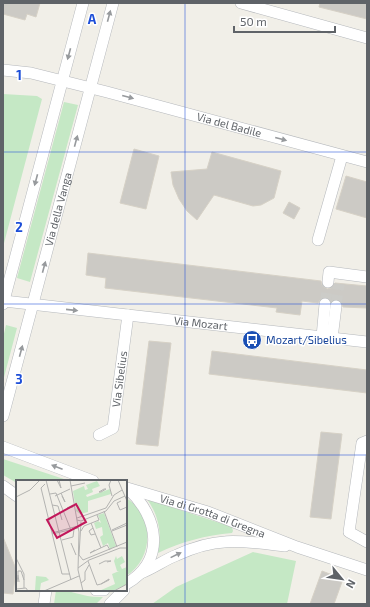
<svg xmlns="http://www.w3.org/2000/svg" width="370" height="607" viewBox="0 0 370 607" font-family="'Exo 2',sans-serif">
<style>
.green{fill:#c5e8c5}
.building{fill:#cccac5;stroke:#d6d1c6}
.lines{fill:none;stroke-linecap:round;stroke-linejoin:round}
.minor-tunnel{stroke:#ccccc8;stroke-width:11;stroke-dasharray:11 5.5;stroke-linecap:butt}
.minor-casing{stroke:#b5b8bc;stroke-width:12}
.minor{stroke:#fff;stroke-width:11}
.oneway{fill:#979a9d}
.grid{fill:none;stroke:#1d4ed8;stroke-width:1;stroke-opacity:0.55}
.labels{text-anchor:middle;stroke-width:3;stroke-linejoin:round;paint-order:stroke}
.street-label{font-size:11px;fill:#5f6368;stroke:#fff}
.transit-label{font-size:11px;fill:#164399;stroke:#fff;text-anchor:start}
.inset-road{fill:none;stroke:#b3b3b1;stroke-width:1}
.view{fill:#c2185b;fill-opacity:0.15;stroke:#c2185b;stroke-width:2}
.inset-edge{fill:none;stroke:#5f6368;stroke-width:2}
.grid-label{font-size:13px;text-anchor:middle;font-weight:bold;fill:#1d4ed8;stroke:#fff;stroke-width:3;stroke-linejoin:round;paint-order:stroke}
</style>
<rect width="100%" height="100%" fill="#f1efe8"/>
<!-- green -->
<path class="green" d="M3 94 37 96 42 99 3 247Z
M64 102 78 105 30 282 17 278Z
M6 325 17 328 3 381V338Z
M3 459 70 481H17V483L3 475Z
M126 498C155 515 154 559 126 576Z
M147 499 232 527 233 531 232 533C206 535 181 542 158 553 162 533 159 516 147 499Z
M253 552 296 561 287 604H152L176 587Z
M56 590C73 590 83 598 103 597L96 604H54Z"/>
<!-- building -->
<path class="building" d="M3 3H40L36 17 27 14 25 20 3 14Z
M320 3H367V19L319 7Z
M134 149 159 156 146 209 120 203Z
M212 152 281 171 274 198 261 205 253 206 214 195 197 220 187 211 179 199 173 185 171 172 207 169Z
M346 176 367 182V218L336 209Z
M289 202 300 208 294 219 283 213Z
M88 253 321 281 322 285 327 289 331 288 335 283 367 286V308L343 307 340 300 336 299 331 301 325 297 320 300 318 303 302 301 300 315 276 312 277 308 105 288 106 278 86 275Z
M149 341 171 343 158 446 136 444Z
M212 351 367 370V393L209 374Z
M321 432 342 434 331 519 310 517Z
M3 537 16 569 13 594 3 593Z
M322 571 343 579 334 604H310Z"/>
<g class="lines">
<!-- minor-tunnel -->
<path class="minor-tunnel" d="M325 304 328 282
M336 306 339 284"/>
<!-- minor casing -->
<g class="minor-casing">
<g id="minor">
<path d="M241 3 367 38"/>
<path id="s1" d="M3 70 31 73 107 92 367 162"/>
<path d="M318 240 342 156"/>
<path d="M328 282 329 272 367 277"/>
<path id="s2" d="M4 301 367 342"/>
<path d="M3 304 83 3"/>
<path d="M322 337 325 304"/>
<path d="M332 338 336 306"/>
<path id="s3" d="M3 416 113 3"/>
<path id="s4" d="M99 435 113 428 128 315"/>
<path d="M367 441 362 443 349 532 367 542"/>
<path d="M3 447 93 481"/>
<path d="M3 486 17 496"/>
<path id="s5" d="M127 488 208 512 297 547 367 570"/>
<path d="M141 573C154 568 164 560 177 555 217 536 243 541 285 546"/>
<path d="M126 584C166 561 159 517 128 489"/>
<path d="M96 590H104"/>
<path d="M44 604 46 590"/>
<path d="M110 604 124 590"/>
</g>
</g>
<!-- minor -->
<use href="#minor" class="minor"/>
</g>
<!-- one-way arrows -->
<defs><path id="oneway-solid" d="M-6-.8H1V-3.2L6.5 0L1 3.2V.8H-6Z"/></defs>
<g class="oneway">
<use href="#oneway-solid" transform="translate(109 16) rotate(-75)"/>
<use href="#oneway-solid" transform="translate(69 54) rotate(105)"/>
<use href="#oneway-solid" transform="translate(128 97) rotate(15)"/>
<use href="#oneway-solid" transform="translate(281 139) rotate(15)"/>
<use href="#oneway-solid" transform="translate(76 141) rotate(-75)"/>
<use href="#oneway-solid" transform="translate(36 180) rotate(105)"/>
<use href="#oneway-solid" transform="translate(44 267) rotate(-75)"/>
<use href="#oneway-solid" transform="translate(72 310) rotate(6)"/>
<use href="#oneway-solid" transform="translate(21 351) rotate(-75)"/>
<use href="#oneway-solid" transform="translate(57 467) rotate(-159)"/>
<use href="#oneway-solid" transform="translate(176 555) rotate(-26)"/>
</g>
<!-- grid -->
<path class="grid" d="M185 3V604M3 152H367M3 304H367M3 455H367"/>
<!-- icons -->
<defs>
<g id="bus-disc" transform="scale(1)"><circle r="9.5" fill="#1a4fb4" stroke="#fff"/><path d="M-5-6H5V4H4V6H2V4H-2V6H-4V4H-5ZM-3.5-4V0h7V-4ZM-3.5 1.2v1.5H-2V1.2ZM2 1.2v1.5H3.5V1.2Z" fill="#fff"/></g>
</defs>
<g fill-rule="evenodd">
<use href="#bus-disc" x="252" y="340"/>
</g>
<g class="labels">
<!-- street labels -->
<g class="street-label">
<text dy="4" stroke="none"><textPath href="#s1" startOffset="233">Via del Badile</textPath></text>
<text dy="4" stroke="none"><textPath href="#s3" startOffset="214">Via della Vanga</textPath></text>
<text dy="4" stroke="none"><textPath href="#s2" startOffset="198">Via Mozart</textPath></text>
<text dy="4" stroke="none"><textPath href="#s4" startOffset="65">Via Sibelius</textPath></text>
<text dy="4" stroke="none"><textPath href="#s5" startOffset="90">Via di Grotta di Gregna</textPath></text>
</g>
<!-- transit labels -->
<g class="transit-label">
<text x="266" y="344">Mozart/Sibelius</text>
</g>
</g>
<!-- overview -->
<g transform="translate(16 480)">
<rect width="111" height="111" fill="#f1efe8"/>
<path d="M81 1 84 6 76 9 77 12 70 15 71 17 94 9 95 14 72 21V32L64 34 60 31 62 24H59L57 11 68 6 69 10 72 9 70 5ZM88 33 100 66 94 69 92 63 87 66 84 57 87 55 86 47 80 49 78 43 82 41 85 43 82 35ZM100 76 101 79 106 76 109 82 104 85 106 89 111 87V104L97 111H83L99 104 96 94 103 91H101L98 81ZM20 96 30 97 33 100 25 103 24 110H19Z" fill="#c5e8c5"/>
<path class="inset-road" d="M30 0 55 100M41 0 45 8 43 0M54 0 63 52 62 90 67 111M95 0 93 5 96 16M102 0 111 21M29 4 25 8 46 94H54M55 6 69 3M90 9 85 12H83L88 9ZM45 13 49 22 46 16M34 14 40 13 55 50M39 16 54 9M0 17 14 10 24 0M105 21 101 23 104 30 111 27M36 25 42 26 46 40M57 25V27L51 28ZM88 31 101 67M61 38 90 28 98 15 106 10M61 40 65 41 90 31 98 21 109 16M65 42 63 75 67 80M75 43 85 68M77 48 73 51 75 55 79 54M96 50 111 43M65 51 68 46 83 40 81 35M96 51 111 45M36 53 62 46M36 54 62 48M46 60 57 57 58 49M55 63 60 75M79 70 74 73 91 65 94 70M0 78 8 94V108M67 80 111 62M72 81 81 105 85 104 93 100V99L85 104M83 84 89 81H95L91 82M62 88 73 80 104 68H111M2 95V91H5L8 100M1 102 2 95 3 102M65 103 69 100V92L73 85M0 109 10 108 12 111M28 111 63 96M98 111 111 104"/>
<path class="view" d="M60 24 70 42 41 58 31 40Z"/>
<rect width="111" height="111" class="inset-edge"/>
</g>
<g class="grid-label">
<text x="92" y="24">A</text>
<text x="19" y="80">1</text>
<text x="19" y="232">2</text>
<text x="19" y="384">3</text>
</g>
<!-- border -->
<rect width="370" height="607" fill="none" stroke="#5f6368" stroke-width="8"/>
<!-- north arrow -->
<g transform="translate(342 579) rotate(119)" stroke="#ffffff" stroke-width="3" paint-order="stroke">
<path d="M0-3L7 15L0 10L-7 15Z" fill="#5f6368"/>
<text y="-6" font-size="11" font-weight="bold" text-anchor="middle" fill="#5f6368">N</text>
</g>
<!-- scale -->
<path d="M234 26v6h101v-6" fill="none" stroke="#5f6368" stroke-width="2"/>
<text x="240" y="26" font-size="12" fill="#5f6368" stroke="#ffffff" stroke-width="3" paint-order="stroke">50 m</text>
</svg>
